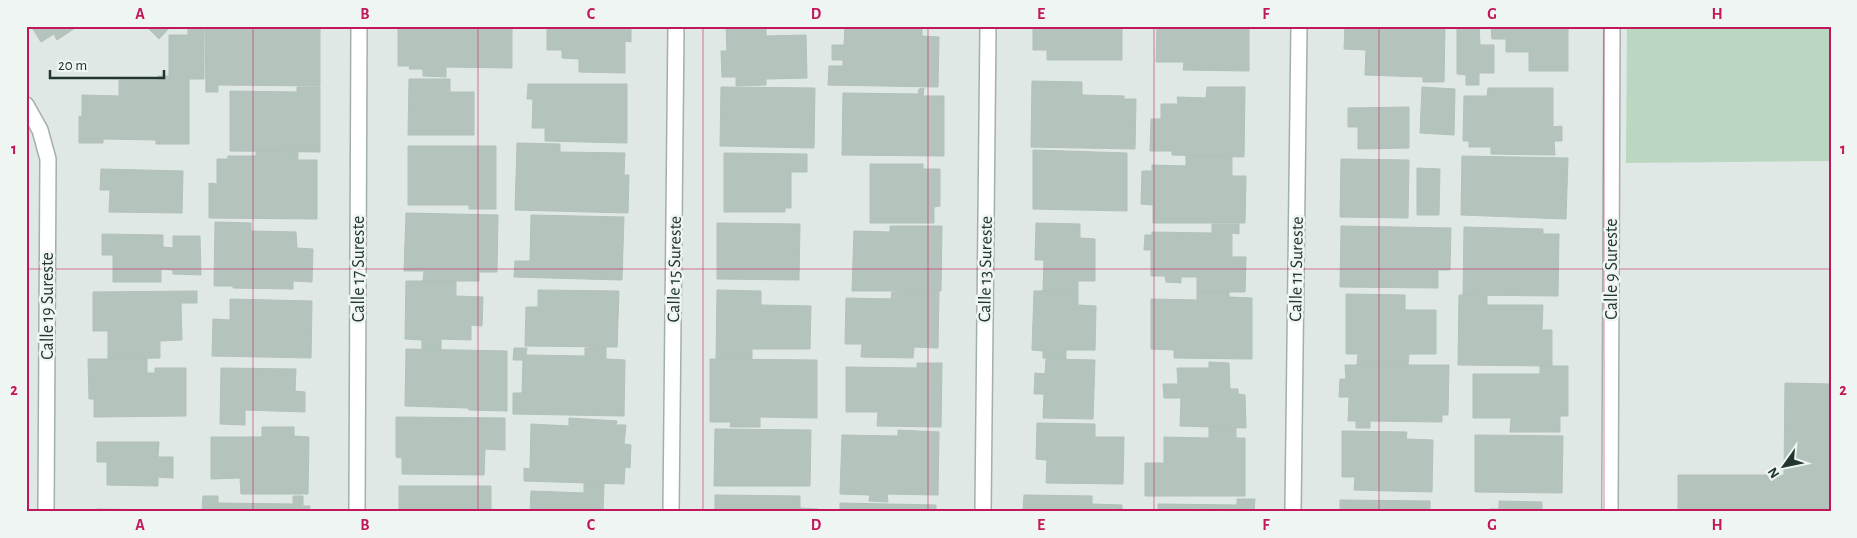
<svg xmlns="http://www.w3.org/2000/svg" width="1857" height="538" viewBox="0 0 1857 538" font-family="'Alegreya Sans',sans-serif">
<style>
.green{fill:#bad7c1}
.building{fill:#b5c3bd;stroke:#b2c1ba}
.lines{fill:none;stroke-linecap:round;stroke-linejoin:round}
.minor-casing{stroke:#a3afaa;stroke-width:18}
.minor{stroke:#fff;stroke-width:15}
.grid{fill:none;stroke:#c2185b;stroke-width:1;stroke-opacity:0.55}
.labels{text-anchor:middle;stroke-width:5;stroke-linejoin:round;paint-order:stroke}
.street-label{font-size:18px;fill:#223630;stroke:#eff5f2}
.neatline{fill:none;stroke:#c2185b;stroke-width:2}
.grid-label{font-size:16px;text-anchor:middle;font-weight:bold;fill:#c2185b}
</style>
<rect width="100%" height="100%" fill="#dfe8e4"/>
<!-- green -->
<path class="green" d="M1627 26H1831V161L1626 163Z"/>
<!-- building -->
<path class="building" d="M31 26H78L57 40 54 34 41 42Z
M146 26H171L159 39Z
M188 26H204V79H189V144H156V140L103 139V143H79V116L82 117V95L119 96V80H158V76H169V35H188Z
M205 26H320V86L218 85V92H206Z
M398 26H512V68L446 67V77L423 76V69H409L410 66H398Z
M547 26H631V42L625 41V73L579 72V59L562 58V50H547Z
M726 26H766V36L806 35 807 78 766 79V85L736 86V77H722L721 51H727Z
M877 26H922V36L939 37 938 87 828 85 829 66H843V60H832V45H844L845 27Z
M1033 26H1122V60H1047V50H1033Z
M1157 26H1249V71L1183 70 1184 62H1156Z
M1345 26H1445L1444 82H1423V77L1365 75 1366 50 1344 49Z
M1457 26H1479L1480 45H1494V73H1479V85H1466V75L1457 74Z
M1491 26H1556V28L1568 29V71H1529V52H1506V39H1492Z
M409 79H450V92H474V135H408Z
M1032 81 1082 82V95L1124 96V99H1136L1135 149 1031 147Z
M528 84H627V143L545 141V128H532L533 99H527Z
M297 87H320V152L230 151V91L297 92Z
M721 87 815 88 814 148 720 146Z
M1207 87H1245L1244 157 1172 155V151H1150L1151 119H1161V104H1178L1177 97 1206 98Z
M1422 87 1455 89 1454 135 1420 133Z
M924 88 923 96H944V156L842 155 843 93 918 94 919 89Z
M1488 88H1553V127L1562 126V141H1554L1555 155 1491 154V147H1469V141H1463L1464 96H1487Z
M1409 107V148L1358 149V127H1348V108Z
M517 143 560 144V152L625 153 624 175H629L628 213 515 210Z
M408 146H496V209H469V205H408Z
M1033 150 1127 153V211L1033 209Z
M256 151 298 152V160H317V219L209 218V183L217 184V159H228V156H256Z
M724 153 807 154V172H791V208H785V212H724Z
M1186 155 1232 157V176H1246L1245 223H1153V205L1141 204 1142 171H1152V165L1186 166Z
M1462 156 1568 158 1566 219 1461 215Z
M1341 159 1409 160 1408 218 1340 217Z
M870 164H923V169H940V206L934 207V223H870Z
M1417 168 1440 169 1439 215H1417Z
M101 169 183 171 182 213 109 212 110 190H100Z
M406 213 498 215 497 272H479V281H423L424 271H404Z
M531 215 624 217 622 280 514 277 515 261H530Z
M215 222 251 223V231L296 232 297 248 313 249 312 282 293 281V289L233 288V286H214Z
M717 223 800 224 799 280 717 279Z
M1036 223 1080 224V238L1095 239V281H1078V291H1043L1044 260H1035Z
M1212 224H1239V234L1232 233V257H1246L1245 292H1197V277H1181V283L1166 282 1165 276H1151V250H1144L1145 235H1152V232L1212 233Z
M890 226H942L941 291H852L854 231 890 232Z
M1341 226 1451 228 1450 270H1438V288L1340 287Z
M1464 227 1543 229V234H1559L1558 296 1463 295Z
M102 234 163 235V247L173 248V236H200L201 275 173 274V270L161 269V282H113V255H102Z
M406 281H456V296L483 297 482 326 471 325V340L441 339V350L422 349V340L405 339Z
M538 290 619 291 617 347 525 346 526 307H538Z
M717 290 761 291V305L811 306 810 349H752V359H716Z
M197 291V303H181L182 340 160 341V358L108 359V331H93V292Z
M939 291 938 348 914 347 913 358 861 357 862 344H845L846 298 891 299 892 292Z
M1034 291H1078V305L1096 306 1095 350H1066V359L1043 358V351L1032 350Z
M1229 291V297L1252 298V359L1174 358V350L1151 349V299L1197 300V292Z
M1346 294 1405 295V310H1436V354H1409L1408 365H1357L1358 354H1346Z
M1459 295 1487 296V305H1543L1542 330H1552V366L1458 365Z
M230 299 312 301 311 358 212 356 213 319 230 320Z
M606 347V359L625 360 624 416 513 414V393H522L523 360H513L514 348H527L526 355 585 356V348Z
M406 349 507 351V411L469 410 468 408 405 406Z
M88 359H147V373H155V368H186V416L94 417V399H89Z
M710 359 817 360V418L760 417V427H730L731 422H710Z
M1046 359 1095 360 1093 419 1043 418 1044 394H1034L1035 373 1045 374Z
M1209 362 1229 363 1230 389H1238V394L1245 395 1246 428 1180 426 1181 398H1164L1163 384H1178L1177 368H1209Z
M917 363H942L941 427 877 426 878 412H846V367L917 368Z
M1345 365H1449L1448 415H1442V422L1370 421V428H1356V421H1348L1349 397H1339L1340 379H1346Z
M1540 366H1568V416H1560V432H1510L1511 418H1473V374H1540Z
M221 368 296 369 295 391 305 392V412L245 410V425L220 424Z
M1785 383 1831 384V512H1678V475H1784Z
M396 417 505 418V450L485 449 484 475 402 474V458L396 457Z
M569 418 617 421 616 425H626L624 444 631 445 630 468 625 467 624 484 524 481V468L530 469 531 424 569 426Z
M1037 423 1095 424V437H1124L1123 484 1046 483 1047 460 1036 459Z
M1209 426 1236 428V438H1245V496H1145V463H1164V437L1209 438Z
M262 427H294V436L309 437 308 494H241L240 478 211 479V437H262Z
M715 429 811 430 810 486H714Z
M898 430 939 432 938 495 887 494 888 502 869 501 870 495 840 494 842 435 898 436Z
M1342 431 1407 432 1406 439 1433 440 1432 492 1354 490 1355 477H1342Z
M1475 435 1563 436 1562 493 1475 492Z
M97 442H159L158 457H173V478L158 477V486L107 485V462H97Z
M584 483H604L603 512H530L531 491 584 493Z
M399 486H491V512H399Z
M715 495 800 496V508L818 509V512H715Z
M1024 495 1092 496V504L1122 505V512H1023Z
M203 496H218V503L293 504V496H303V506H310L309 512H202Z
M1237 499H1255L1254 512H1158V504L1237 505Z
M1340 500 1430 501V512H1340Z
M1499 501 1542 502V512H1490V509H1499Z
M840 503 936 505V512H840Z
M97 509 159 510V512H97Z"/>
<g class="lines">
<!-- minor casing -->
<g class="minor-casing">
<path id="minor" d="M26 105 40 130 48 159 46 512
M357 512 359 26
M671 512 676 26
M983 512 988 26
M1293 512 1299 26
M1610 512 1612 26"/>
</g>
<!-- minor -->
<use href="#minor" class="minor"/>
</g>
<!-- grid -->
<path class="grid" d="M253 26V512M478 26V512M703 26V512M928 26V512M1154 26V512M1379 26V512M1604 26V512M26 269H1831"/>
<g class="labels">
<!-- street labels -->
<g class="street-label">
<text transform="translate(358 269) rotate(-90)" y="6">Calle 17 Sureste</text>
<text transform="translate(674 269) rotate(-89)" y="6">Calle 15 Sureste</text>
<text transform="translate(985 269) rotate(-89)" y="6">Calle 13 Sureste</text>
<text transform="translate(1296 269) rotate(-89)" y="6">Calle 11 Sureste</text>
<text transform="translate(1611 269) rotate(-90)" y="6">Calle 9 Sureste</text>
<text transform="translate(47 306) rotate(-90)" y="6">Calle 19 Sureste</text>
</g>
</g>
<!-- border -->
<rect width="1857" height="538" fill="none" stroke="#eff5f2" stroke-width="55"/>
<!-- north arrow -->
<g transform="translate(1784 466) rotate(237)" stroke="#eff5f2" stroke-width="4" paint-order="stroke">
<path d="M0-4L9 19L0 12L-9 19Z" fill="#223630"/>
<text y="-8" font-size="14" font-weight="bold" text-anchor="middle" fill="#223630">N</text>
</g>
<!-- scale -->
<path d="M50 70v8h114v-8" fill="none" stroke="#223630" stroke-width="2.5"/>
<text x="58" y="70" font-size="15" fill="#223630" stroke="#eff5f2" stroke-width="4" paint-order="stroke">20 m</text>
<rect x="28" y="28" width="1802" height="482" class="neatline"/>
<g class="grid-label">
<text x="140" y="19">A</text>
<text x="365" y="19">B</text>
<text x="591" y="19">C</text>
<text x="816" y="19">D</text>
<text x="1041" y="19">E</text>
<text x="1266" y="19">F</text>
<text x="1492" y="19">G</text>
<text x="1717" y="19">H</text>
<text x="14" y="154">1</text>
<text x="1843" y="154">1</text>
<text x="14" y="395">2</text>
<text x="1843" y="395">2</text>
<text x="140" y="530">A</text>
<text x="365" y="530">B</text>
<text x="591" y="530">C</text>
<text x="816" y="530">D</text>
<text x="1041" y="530">E</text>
<text x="1266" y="530">F</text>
<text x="1492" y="530">G</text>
<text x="1717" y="530">H</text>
</g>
</svg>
